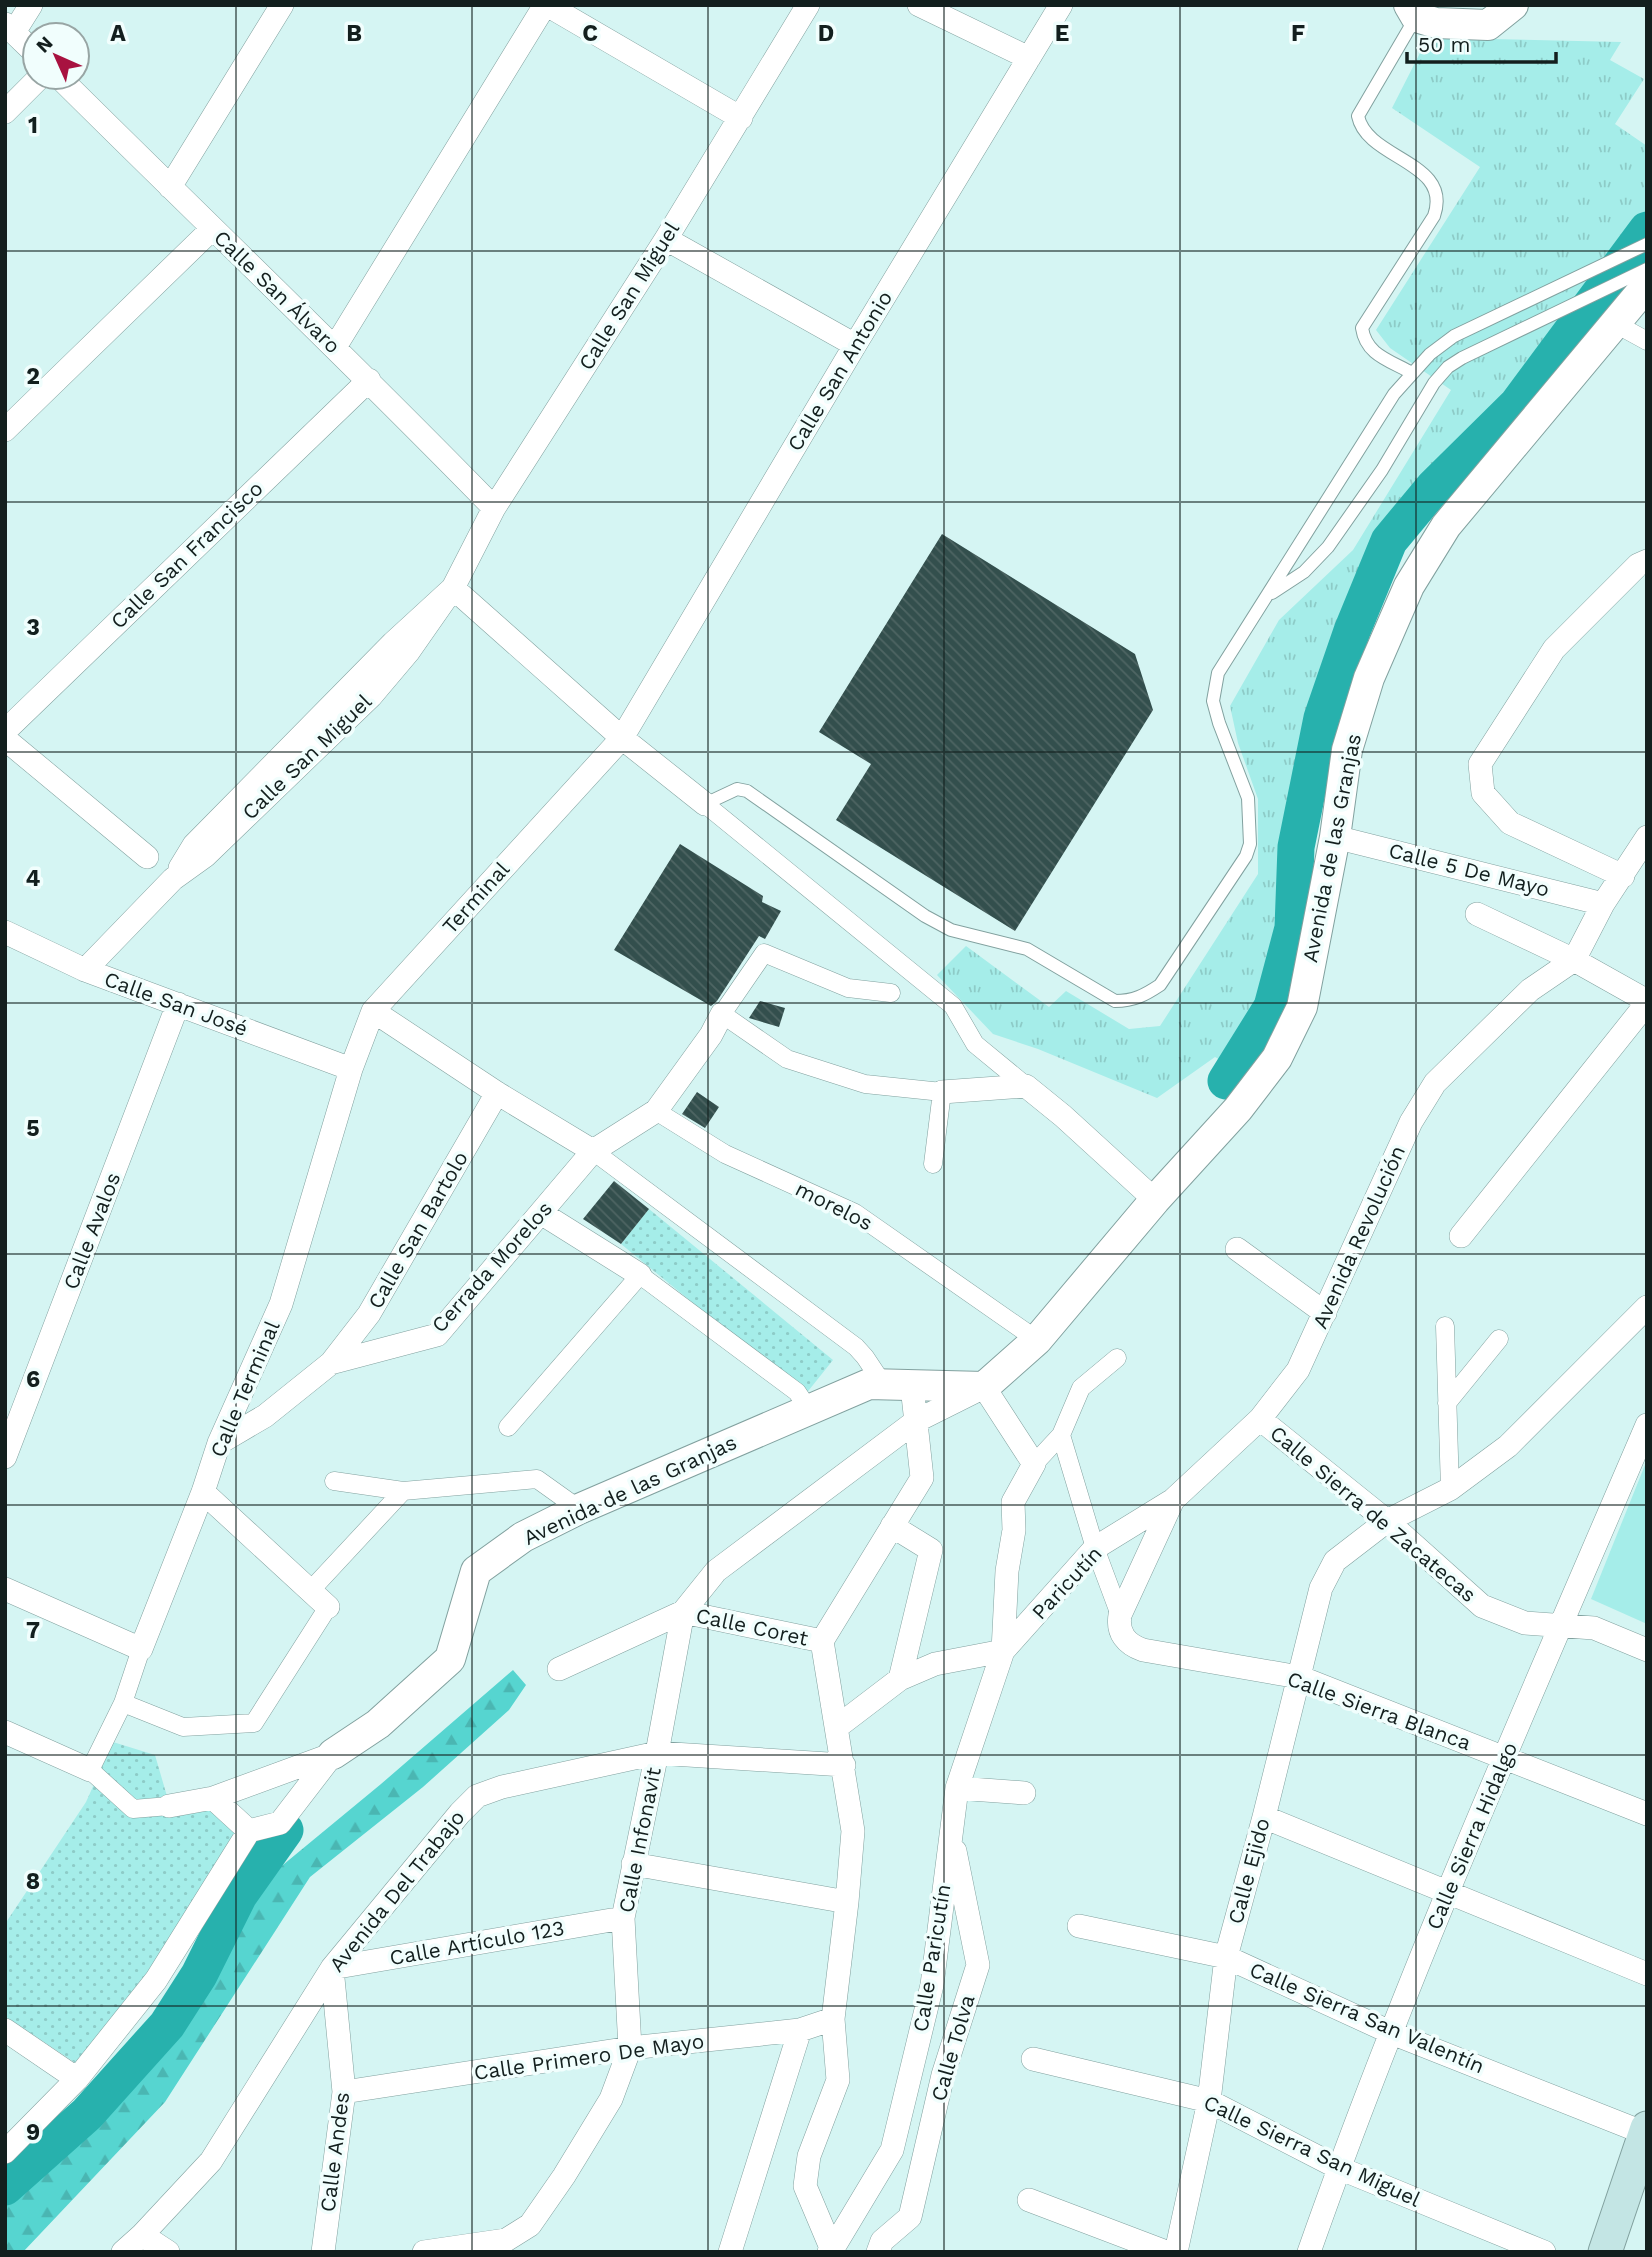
<svg xmlns="http://www.w3.org/2000/svg" width="1652" height="2257" viewBox="0 0 1652 2257" font-family="'Work Sans',sans-serif">
<style>
.grass{fill:url(#grass-tufts)}
.forest{fill:url(#forest-firs)}
.park{fill:url(#park-dots)}
.pitch{fill:#a5ede9}
.lines{fill:none;stroke-linecap:round;stroke-linejoin:round}
.river{stroke:#27b1ad;stroke-width:37}
.building{fill:url(#building-back-hatch)}
.service-casing{stroke:#82a19f;stroke-width:14}
.pedestrian-casing{stroke:#82a19f;stroke-width:19}
.minor-casing{stroke:#82a19f;stroke-width:24}
.tertiary-casing{stroke:#82a19f;stroke-width:32}
.secondary-casing{stroke:#82a19f;stroke-width:35}
.service{stroke:#fff;stroke-width:12}
.pedestrian{stroke:#fff;stroke-width:18}
.minor{stroke:#fff;stroke-width:23}
.tertiary{stroke:#fff;stroke-width:30}
.secondary{stroke:#c3e5e4;stroke-width:33}
.grid{fill:none;stroke:#131f1e;stroke-width:2;stroke-opacity:0.55}
.labels{text-anchor:middle;stroke-width:7;stroke-linejoin:round;paint-order:stroke}
.street-label{font-size:21px;fill:#131f1e;stroke:#f1fefd}
.grid-label{font-size:23px;text-anchor:middle;font-weight:bold;fill:#131f1e;stroke:#f1fefd;stroke-width:7;stroke-linejoin:round;paint-order:stroke}
</style>
<defs>
<pattern id="grass-tufts" width="24" height="20" patternUnits="userSpaceOnUse" patternTransform="scale(1.75)"><rect width="24" height="20" fill="#a5ede9"/><path d="M3 7l-1-3M5 7V3M7 7l1-3M15 17l-1-3M17 17v-4M19 17l1-3" fill="none" stroke="#8dcbc7"/></pattern>
<pattern id="forest-firs" width="22" height="20" patternUnits="userSpaceOnUse" patternTransform="scale(1.75)"><rect width="22" height="20" fill="#56d5d0"/><path d="M5 1l3.5 6h-7zM16 11l3.5 6h-7z" fill="#4ab6b2"/></pattern>
<pattern id="park-dots" width="8" height="8" patternUnits="userSpaceOnUse" patternTransform="scale(1.75)"><rect width="8" height="8" fill="#a5ede9"/><path d="M2 2h.1M6 6h.1" fill="none" stroke="#8dcbc7" stroke-width="1.8" stroke-linecap="round"/></pattern>
<pattern id="building-back-hatch" width="6" height="6" patternUnits="userSpaceOnUse" patternTransform="scale(1.75)"><rect width="6" height="6" fill="#334f4d"/><path d="M-1 5l2 2M0 0l6 6M5-1l2 2" fill="none" stroke="#4e6563"/></pattern>
</defs>
<rect width="100%" height="100%" fill="#d5f5f3"/>
<!-- grass -->
<path class="grass" d="M1445 38 1621 42 1610 60 1644 79 1615 124 1647 146V211L1627 237 1578 313 1510 400 1429 483 1382 537 1344 630 1315 717 1291 842 1287 927 1267 1004 1227 1064 1215 1057 1157 1098 1038 1049 993 1034 937 975 966 946 1049 1007 1066 991 1129 1029 1160 1026 1258 874V799L1238 743 1230 706 1279 620 1353 550 1451 390 1390 348 1376 330 1480 167 1392 108 1420 53Z"/>
<!-- forest -->
<path class="forest" d="M513 1670 526 1685 509 1710 423 1787 310 1877 165 2102 23 2252H5V2174L124 2058 255 1888 381 1784Z"/>
<!-- park -->
<path class="park" d="M649 1209 833 1360 805 1395 621 1244Z
M113 1742 155 1755 171 1810 210 1803 242 1833 152 1975 77 2064 5 2016V1924L86 1802Z"/>
<!-- pitch -->
<path class="pitch" d="M1647 1460V1624L1591 1599Z"/>
<g class="lines">
<!-- river -->
<path class="river" d="M1226 1081 1272 1007 1293 928 1296 847 1322 718 1352 631 1389 541 1433 488 1517 405 1647 230
M5 2187 87 2114 167 2025 199 1975 239 1895 285 1830"/>
</g>
<!-- building -->
<path class="building" d="M942 534 1135 654 1153 710 1015 931 836 820 871 764 819 732Z
M680 844 763 896 762 902 781 911 765 939 759 936 717 1001 711 1006 614 950Z
M760 1001 785 1008 779 1027 749 1018Z
M697 1092 719 1107 705 1128 682 1114Z
M614 1181 649 1209 621 1244 583 1219Z"/>
<g class="lines">
<!-- service casing -->
<g class="service-casing">
<path id="service" d="M1412 373C1389 360 1366 355 1362 328L1434 216C1453 161 1367 160 1358 116L1416 17
M1272 593 1304 572 1328 547 1382 470 1434 383 1448 367 1462 358 1647 269
M705 804 737 789 747 791 925 916 951 930 1027 949 1115 1001C1134 1001 1145 995 1160 985L1246 856 1250 844 1248 798 1219 723 1213 701 1218 673 1394 394 1430 354 1454 336 1647 244"/>
</g>
<!-- pedestrian casing -->
<g class="pedestrian-casing">
<path id="pedestrian" d="M1616 324 1647 341
M705 804 953 1006 975 1044 1026 1086
M891 993 848 988 764 953 722 1014 787 1059 865 1084 942 1092 933 1164
M656 1111 725 1154 855 1213 1037 1340
M593 1151 856 1347 865 1357 883 1384
M1445 1326 1450 1489
M1447 1403 1499 1339
M508 1427 640 1275 797 1392 809 1410
M1061 1435 1095 1548 1120 1615
M1034 1464 1061 1435 1081 1388 1117 1358
M334 1481 403 1491
M310 1591 403 1491 537 1479 579 1509
M141 1649 123 1703 90 1770 133 1809 169 1806
M123 1703 183 1727 254 1723 328 1607"/>
</g>
<!-- minor casing -->
<g class="minor-casing">
<path id="minor" d="M547 5 741 118
M919 5 1029 58
M5 24 35 53
M14 32 31 5
M59 77C204 221 352 362 494 508
M5 112 40 77
M170 187 282 5
M666 239 855 345
M335 347 545 5
M5 430 212 229
M5 731 369 380
M5 739 147 857
M1335 837 1603 904
M1647 837 1603 904 1574 960 1530 990 1435 1083 1411 1122 1298 1370 1260 1419 1173 1500 1120 1615C1117 1633 1126 1644 1143 1650L1299 1677 1647 1814
M180 868 194 845 393 643 453 588 622 738 705 804
M1623 876 1510 823 1483 793 1480 764 1554 649 1638 565 1647 561
M1477 914 1574 960 1647 1001
M5 932 85 970 351 1069
M85 970 173 879 205 856 371 696 409 651 453 588 494 508 666 239 808 5
M373 1011 497 1093 593 1151
M942 1092 1026 1086 1063 1116 1155 1200
M541 1213 640 1275
M1461 1236 1647 1003
M1237 1249 1325 1313
M331 1363 437 1335 593 1151 656 1111 711 1035 722 1014
M1260 1419 1387 1521 1482 1606 1525 1623 1594 1628 1647 1650
M219 1443 265 1416 331 1363 369 1314 497 1093
M5 1457 178 1004
M203 1492 328 1607
M892 1526 931 1550 900 1679
M5 1589 141 1649 203 1492 219 1443 281 1304 351 1069 373 1011 622 738 855 345 1061 5
M683 1612 822 1641
M822 1641 853 1831 847 1902 833 2019 838 2080 809 2156 805 2186 832 2250
M822 1641 922 1478 912 1386
M1003 1651 1095 1548 1173 1500
M559 1669 683 1612 716 1571 916 1421 984 1387 1034 1464 1013 1502 1014 1530 1007 1571 1003 1651 957 1788 932 1985 892 2150 832 2250 829 2252
M837 1727 900 1679 935 1664 1003 1651
M5 1732 90 1770
M957 1788 1024 1793
M213 1798 249 1831
M169 1806 213 1798 333 1754
M1264 1817 1647 1974
M633 1864 847 1902
M1079 1926 1226 1957 1392 2033 1647 2134
M5 2030 77 2079
M1033 2059 1209 2101 1339 2168 1544 2252
M344 2092 630 2048 800 2030 833 2019
M5 2152 77 2079 156 1980 249 1831 280 1823 333 1754
M1029 2200 1166 2252
M142 2235 168 2252
M123 2252 142 2235 211 2161 332 1968 460 1813 477 1796 502 1787 657 1753 844 1765
M323 2252 344 2092 332 1968 623 1918
M424 2252 506 2240 530 2225 564 2176 611 2099 630 2048 623 1918 657 1753 683 1612
M730 2252 800 2030
M878 2252 882 2241 910 2217 943 2075 978 1965 955 1851
M1176 2252 1209 2101 1226 1957 1264 1817 1321 1588 1335 1561 1387 1521 1450 1489 1508 1446 1647 1307
M1309 2252C1408 1971 1530 1698 1647 1425"/>
</g>
<!-- tertiary casing -->
<g class="tertiary-casing">
<path id="tertiary" d="M1409 5 1416 17 1436 23 1488 25 1513 5
M333 1754 378 1724 450 1659 476 1571 523 1537 579 1509 869 1384 984 1387 1037 1340 1155 1200 1238 1109 1277 1058 1302 1007 1335 837 1347 750 1369 678 1409 586 1446 526 1647 285"/>
</g>
<!-- secondary casing -->
<g class="secondary-casing">
<path id="secondary" d="M1605 2252 1647 2128"/>
</g>
<!-- service -->
<use href="#service" class="service"/>
<!-- pedestrian -->
<use href="#pedestrian" class="pedestrian"/>
<!-- minor -->
<use href="#minor" class="minor"/>
<!-- tertiary -->
<use href="#tertiary" class="tertiary"/>
<!-- secondary -->
<use href="#secondary" class="secondary"/>
</g>
<!-- grid -->
<path class="grid" d="M236 5V2252M472 5V2252M708 5V2252M944 5V2252M1180 5V2252M1416 5V2252M5 251H1647M5 502H1647M5 752H1647M5 1003H1647M5 1254H1647M5 1505H1647M5 1755H1647M5 2006H1647"/>
<g class="labels">
<!-- street labels -->
<g class="street-label">
<text transform="translate(277 292) rotate(44)" y="7">Calle San Álvaro</text>
<text transform="translate(629 296) rotate(-58)" y="7">Calle San Miguel</text>
<text transform="translate(840 371) rotate(-59)" y="7">Calle San Antonio</text>
<text transform="translate(187 555) rotate(-44)" y="7">Calle San Francisco</text>
<text transform="translate(307 757) rotate(-44)" y="7">Calle San Miguel</text>
<text transform="translate(1332 848) rotate(-79)" y="7">Avenida de las Granjas</text>
<text transform="translate(1469 870) rotate(14)" y="7">Calle 5 De Mayo</text>
<text transform="translate(476 898) rotate(-48)" y="7">Terminal</text>
<text transform="translate(176 1004) rotate(20)" y="7">Calle San José</text>
<text transform="translate(834 1206) rotate(27)" y="7">morelos</text>
<text transform="translate(418 1230) rotate(-60)" y="7">Calle San Bartolo</text>
<text transform="translate(92 1231) rotate(-69)" y="7">Calle Avalos</text>
<text transform="translate(1359 1237) rotate(-66)" y="7">Avenida Revolución</text>
<text transform="translate(492 1267) rotate(-48)" y="7">Cerrada Morelos</text>
<text transform="translate(245 1389) rotate(-67)" y="7">Calle Terminal</text>
<text transform="translate(630 1490) rotate(-25)" y="7">Avenida de las Granjas</text>
<text transform="translate(1373 1514) rotate(40)" y="7">Calle Sierra de Zacatecas</text>
<text transform="translate(1067 1583) rotate(-47)" y="7">Paricutín</text>
<text transform="translate(752 1627) rotate(12)" y="7">Calle Coret</text>
<text transform="translate(1379 1711) rotate(20)" y="7">Calle Sierra Blanca</text>
<text transform="translate(1472 1836) rotate(-67)" y="7">Calle Sierra Hidalgo</text>
<text transform="translate(640 1840) rotate(-79)" y="7">Calle Infonavit</text>
<text transform="translate(1249 1871) rotate(-75)" y="7">Calle Ejido</text>
<text transform="translate(397 1891) rotate(-51)" y="7">Avenida Del Trabajo</text>
<text transform="translate(477 1943) rotate(-10)" y="7">Calle Artículo 123</text>
<text transform="translate(932 1958) rotate(-81)" y="7">Calle Paricutín</text>
<text transform="translate(1367 2018) rotate(23)" y="7">Calle Sierra San Valentín</text>
<text transform="translate(953 2048) rotate(-74)" y="7">Calle Tolva</text>
<text transform="translate(589 2057) rotate(-8)" y="7">Calle Primero De Mayo</text>
<text transform="translate(1312 2151) rotate(25)" y="7">Calle Sierra San Miguel</text>
<text transform="translate(335 2152) rotate(-83)" y="7">Calle Andes</text>
</g>
</g>
<g class="grid-label">
<text x="118" y="41">A</text>
<text x="354" y="41">B</text>
<text x="590" y="41">C</text>
<text x="826" y="41">D</text>
<text x="1062" y="41">E</text>
<text x="1298" y="41">F</text>
<text x="33" y="133">1</text>
<text x="33" y="384">2</text>
<text x="33" y="635">3</text>
<text x="33" y="886">4</text>
<text x="33" y="1136">5</text>
<text x="33" y="1387">6</text>
<text x="33" y="1638">7</text>
<text x="33" y="1889">8</text>
<text x="33" y="2140">9</text>
</g>
<!-- border -->
<rect width="1652" height="2257" fill="none" stroke="#131f1e" stroke-width="14"/>
<!-- north arrow -->
<g transform="translate(56 56) rotate(315)"><circle r="33" fill="#f1fefd" stroke="#98a5a4" stroke-width="2"/>
<path d="M0-5L12 26L0 18L-12 26Z" fill="#a81240"/>
<text y="-10" font-size="19" font-weight="bold" text-anchor="middle" fill="#131f1e">N</text>
</g>
<!-- scale -->
<path d="M1407 52v10h149v-10" fill="none" stroke="#131f1e" stroke-width="3.5"/>
<text x="1418" y="52" font-size="21" fill="#131f1e" stroke="#f1fefd" stroke-width="5" paint-order="stroke">50 m</text>
</svg>
